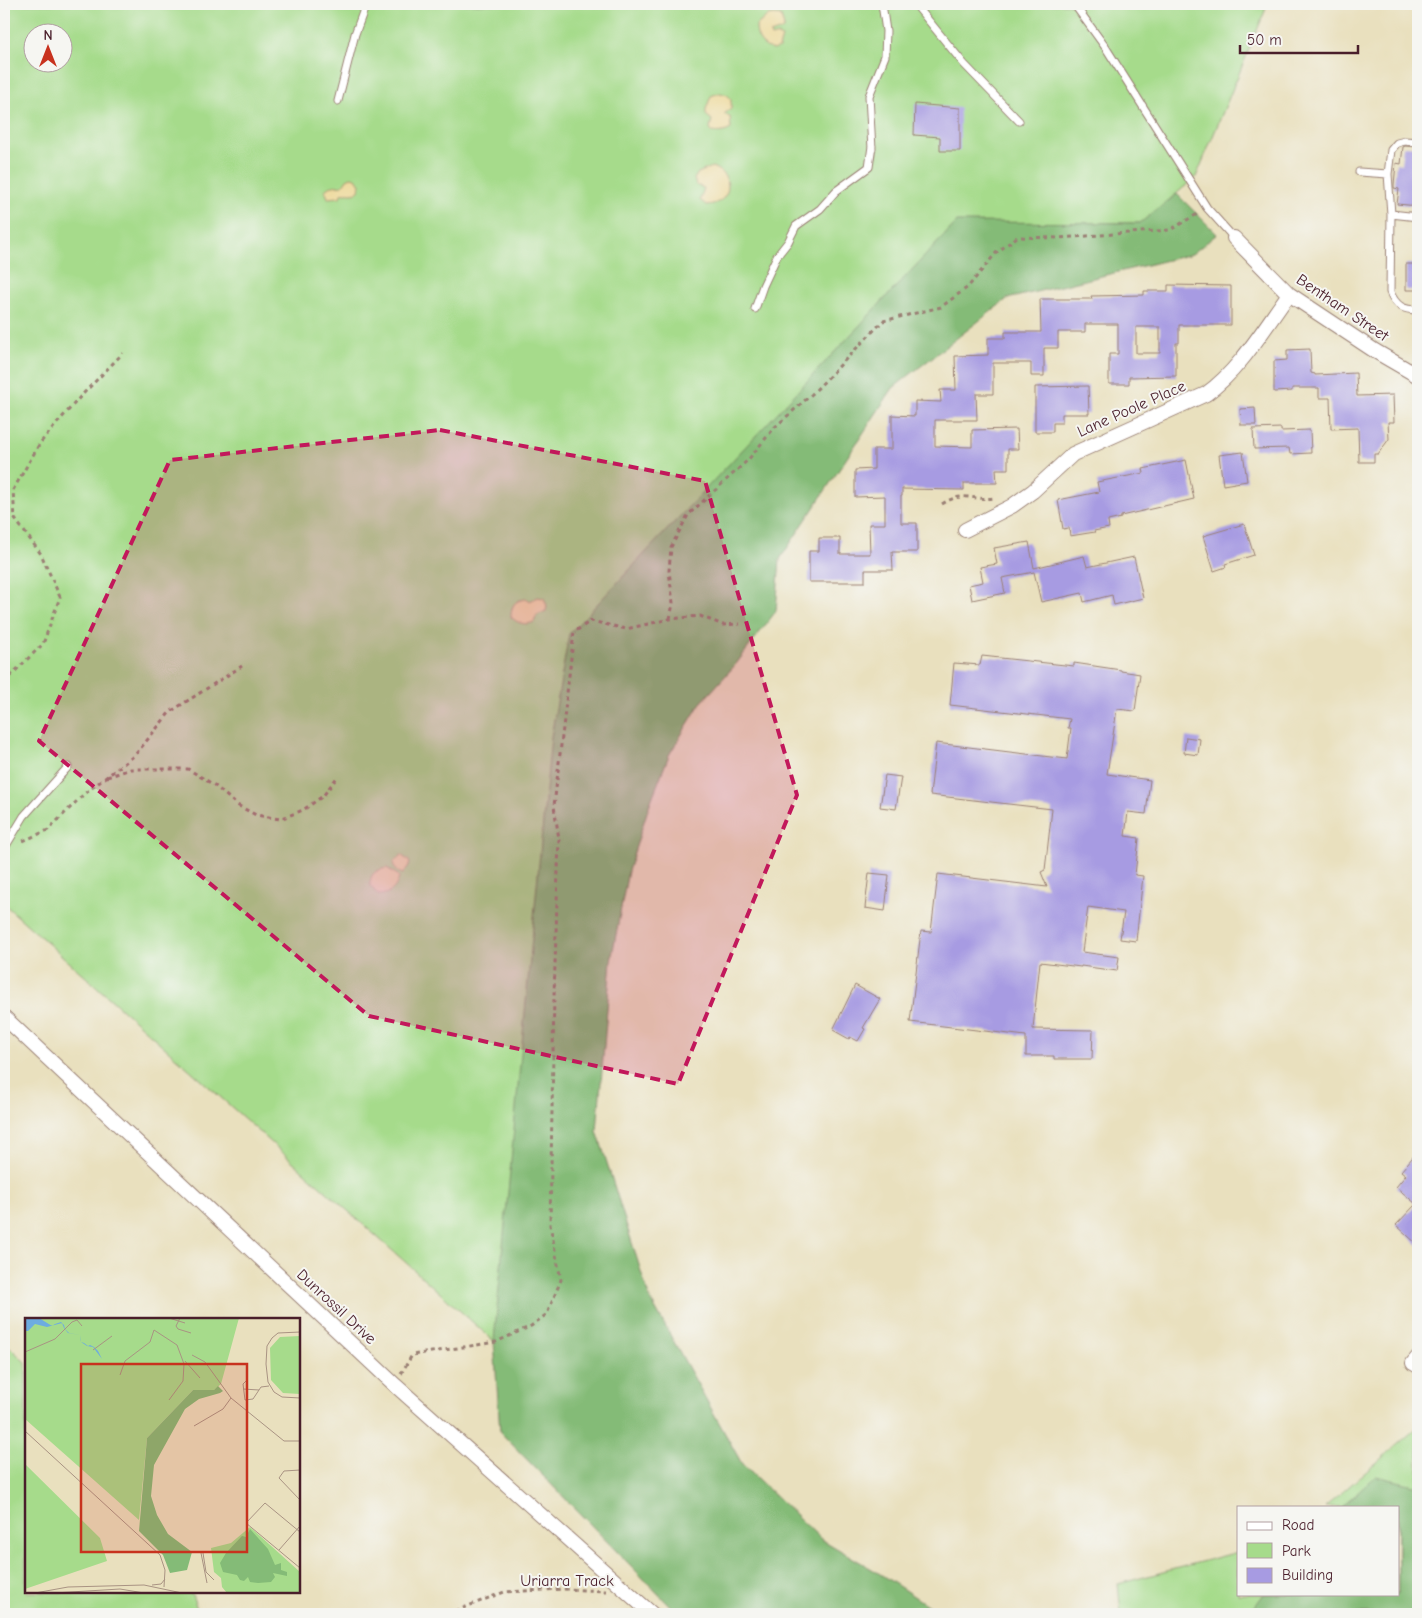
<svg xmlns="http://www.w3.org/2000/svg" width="1422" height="1618" viewBox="0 0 1422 1618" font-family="'Comic Neue',sans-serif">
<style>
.green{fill:#a6db8b;stroke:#787d5b;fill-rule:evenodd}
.forest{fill:#84bb77;stroke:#676d51}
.sand{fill:#eeda9e;stroke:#9c7c64}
.building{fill:#a79be2;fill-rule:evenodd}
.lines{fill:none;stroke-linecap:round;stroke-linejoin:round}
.service-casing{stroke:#9a8074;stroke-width:9}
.minor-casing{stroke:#9a8074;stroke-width:16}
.path{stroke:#9a8074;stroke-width:3;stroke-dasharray:4 4;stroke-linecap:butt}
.service{stroke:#fff;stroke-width:7}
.minor{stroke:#fff;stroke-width:14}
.marked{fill:#c2185b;fill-opacity:0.2;stroke:#c2185b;stroke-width:4;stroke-dasharray:10 6;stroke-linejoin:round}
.labels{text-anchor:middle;stroke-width:4;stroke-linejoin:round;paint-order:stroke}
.street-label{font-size:16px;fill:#4a1f2b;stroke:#f6f6f2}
.inset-road{fill:none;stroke:#a99383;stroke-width:1}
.view{fill:#c8321e;fill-opacity:0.15;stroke:#c8321e;stroke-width:2.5}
.inset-edge{fill:none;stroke:#4a1f2b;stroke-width:2.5}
</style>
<rect width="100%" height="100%" fill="#f6f6f2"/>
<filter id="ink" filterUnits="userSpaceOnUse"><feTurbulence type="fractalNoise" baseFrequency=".02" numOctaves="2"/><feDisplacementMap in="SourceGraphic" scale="10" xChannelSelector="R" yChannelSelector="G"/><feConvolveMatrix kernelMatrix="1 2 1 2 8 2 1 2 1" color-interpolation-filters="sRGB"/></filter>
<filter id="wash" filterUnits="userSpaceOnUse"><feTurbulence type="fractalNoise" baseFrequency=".0096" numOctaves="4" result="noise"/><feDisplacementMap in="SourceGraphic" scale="20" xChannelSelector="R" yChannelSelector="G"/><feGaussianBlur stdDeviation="1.12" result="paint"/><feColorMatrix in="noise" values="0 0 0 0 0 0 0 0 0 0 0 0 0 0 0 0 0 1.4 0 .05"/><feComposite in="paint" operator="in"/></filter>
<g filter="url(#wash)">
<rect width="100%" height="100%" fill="#e9e0be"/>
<!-- green -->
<path class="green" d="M4 4H1266L1265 11 1196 177 1142 223H957L569 635 553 730 496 1343 4 904ZM32 32H62V62H32Z
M4 1341 26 1363V1592H191L199 1614H4Z
M1418 1427V1614H1121L1118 1584 1238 1552V1594H1398V1507H1325Z"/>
<!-- forest -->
<path class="forest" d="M1177 194 1217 234 1192 254 1007 299 893 388 780 559 776 611 736 664 700 704 669 755 649 806 628 871 611 961 597 1131 649 1297 742 1464 821 1539 877 1572 941 1614H678L500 1432 494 1341 551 737 569 634 957 222 1140 223Z
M1376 1476 1418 1486V1614H1249L1264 1594H1398V1507H1342Z"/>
<!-- sand -->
<path class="sand" d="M774 15 781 16 784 27 782 30 770 34 771 37 778 35 782 38 779 48 773 50C761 46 756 38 756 26L767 16Z
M719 93C730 94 732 98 731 109L724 114 730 117 731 129C724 133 719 133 711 132L710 127 712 120 706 115V109L711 96Z
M712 167C736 176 732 204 706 205L700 200 704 188 696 185 694 179 698 173Z
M351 177 356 178 360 184 359 191C352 195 347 191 341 194L340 197 328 198 325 190C331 185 335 186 343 185L347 179Z
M537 597 544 598 547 606 546 611 537 615 534 622C525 626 517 623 511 617 511 605 515 599 528 599L530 601Z
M401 855 409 861 410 864 403 874C397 872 394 869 393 862L399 858Z
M387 868 399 876C398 887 390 895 378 895L370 885C370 873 376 870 387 868Z"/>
<g id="blocks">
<!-- building -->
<path class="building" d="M915 104 960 108V151H940V137L914 135Z
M1405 146 1418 147V206L1397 204 1399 189 1394 188V185L1396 163 1401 164 1403 147Z
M1406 264H1418V290H1406Z
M1168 285 1231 286V325H1179V343H1176V376L1129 377V384H1109V354H1118V324H1085V332H1058V348H1044V376H1031V363H993V394H976L977 420H935V446L972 447V430L1017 429 1018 449H1008V469H996L997 483H964V490L902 489V496H901V523H917V552H892L893 570H865V582H809V551H819V538H840V554H870L869 524H885V496L855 497V470L874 469V449H892V415L915 416V401L941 402 940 390H956L955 356 988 355V338H1005V332H1041L1040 299H1092L1091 296 1144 295V291H1168ZM1136 327H1160V353H1136Z
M1310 349 1311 373 1315 374V375L1356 373 1357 396 1393 395 1394 422H1388L1389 439 1378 454H1374V462H1359L1358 428 1331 429 1330 398H1319V388H1292V391L1274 392V361L1287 360V350Z
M1088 386 1089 414H1062V423H1053V432H1035V387Z
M1255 408 1256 425H1241L1240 409Z
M1281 428V431L1310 430 1311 453 1290 454 1289 448 1254 449 1253 429Z
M1243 452 1247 481 1223 485 1219 455Z
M1186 460 1194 499 1121 516V518L1108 521 1109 528 1094 531 1095 532 1070 536 1069 528 1063 529 1058 500 1099 492 1097 482 1144 473 1143 469Z
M1244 524 1254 555 1225 564 1226 567 1214 571 1203 536Z
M1029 542 1034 568 1084 556 1087 567 1134 557 1143 598 1114 605 1112 595 1084 602 1082 593 1041 602 1034 572 1002 578 1005 593 972 600 969 585 983 582 980 567 997 564 994 548Z
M982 656 1074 666V663L1121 670V671L1140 674 1135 711 1117 709 1107 774 1150 780 1146 814 1128 812 1125 836 1139 838 1135 875 1143 876 1136 941 1120 939 1124 912 1088 907 1082 952 1119 957 1117 971 1081 966V967L1040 962 1033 1029 1093 1030 1092 1059H1054V1056H1026V1036L910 1022 921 931 931 932 938 874 1047 887 1041 872 1045 870 1052 809 930 795 936 743 1067 759 1071 728H1068L1070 719 950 705 954 663 980 665Z
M1186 737 1200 739 1198 755 1184 753Z
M885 775 901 777 896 809 880 807Z
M869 873 889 875 885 911 865 908Z
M855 985 880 999 863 1028 865 1029 858 1041 850 1037 849 1039 833 1030Z
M1418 1151V1245L1396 1225 1416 1204 1396 1187 1406 1175 1401 1171Z"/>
</g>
</g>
<g filter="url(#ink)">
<use href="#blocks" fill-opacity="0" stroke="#9a8074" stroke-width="1"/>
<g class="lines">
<!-- service casing -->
<g class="service-casing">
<path id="service" d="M915 4 964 64 1019 121
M1074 4 1106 48 1207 208 1234 238
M338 101 355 34 366 4
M1418 142 1405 141 1397 143 1391 150 1388 174 1391 214 1390 292C1396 306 1403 310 1418 310
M872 149 869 96 885 56 886 31 882 4
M1359 172 1388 174
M1391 214 1418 217
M755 309 763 286 777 256 788 242 796 226 820 209 836 191 869 167 872 146
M4 849 24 816 68 767"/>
</g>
<!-- minor casing -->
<g class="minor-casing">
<path id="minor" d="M1234 238 1289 294 1375 351 1418 376
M965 530 1012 506 1033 491 1073 454 1206 394C1240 370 1264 328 1289 294
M4 1017 395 1385 652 1614
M1418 1357 1413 1363 1418 1366"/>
</g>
<!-- path -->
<path class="path" d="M942 504C965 490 971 501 994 498
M670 619 673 603 669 571 671 547 688 515 748 460 775 427 812 394 883 321 941 307 968 287 996 253 1017 237 1059 238 1170 230 1199 213
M4 682 43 644 60 597 41 554 15 519 13 490 40 443 80 397 123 353
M107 777 131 769H188L214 785 237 805 256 815 280 819 303 810 323 796 338 776
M23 841 48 830 84 794 135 755 170 712 242 666
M401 1374 412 1355 496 1342 531 1326 547 1314 561 1280 550 1225 554 996 559 839 554 806 574 632 591 621 626 629 670 619 700 616 723 625 740 624
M448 1614 504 1592 564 1589 606 1591"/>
<!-- service -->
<use href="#service" class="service"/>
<!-- minor -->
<use href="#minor" class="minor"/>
</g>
</g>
<!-- marked area -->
<path class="marked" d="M440 430 705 481 797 795 678 1084 369 1016 39 741 170 460Z"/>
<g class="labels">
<!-- street labels -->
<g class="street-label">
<text transform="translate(1343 307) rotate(34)" y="6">Bentham Street</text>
<text transform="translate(1131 408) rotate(-24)" y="6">Lane Poole Place</text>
<text transform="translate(337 1306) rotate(43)" y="6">Dunrossil Drive</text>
<text x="567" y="1586">Uriarra Track</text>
</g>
</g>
<!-- overview -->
<g transform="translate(25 1318)">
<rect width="275" height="275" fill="#e9e0be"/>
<path d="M0 0H214L196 66 189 72H168L122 120 114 202 0 101ZM275 18V76L258 75 246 62 245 30 255 19ZM0 146 75 220 82 243 0 271ZM225 209 275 254V275H202L197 269 196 260 189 254 186 230 206 225Z" fill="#a6db8b"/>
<path d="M193 68 198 73 195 75 174 81 160 91 129 147 126 178 132 197 143 216 167 234 162 252 145 255 138 237 114 213 122 120 168 72H189ZM225 211 243 231 250 247 256 245V252L262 254V258L248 255 250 259 246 264 233 265 225 264 223 259 219 263 215 262 212 257 198 254 195 245 201 235 217 218 221 219Z" fill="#84bb77"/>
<path d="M0 0H14L27 8 30 6 36 4 39 7 40 11 44 15 55 17 56 22V24L59 25 63 28 65 27 69 29 73 33 77 41 68 29 62 28 56 24 55 17 43 15 39 10 37 5 22 9 10 6 3 13H0Z" fill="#6dace0"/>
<path class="inset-road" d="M144 0 160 5M155 0 151 8 153 11 166 15M275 14 253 15 247 20 242 28 241 46 243 64 249 74 257 79 275 80M68 32 87 18M0 34 30 21 47 4 52 2 57 8M167 37 180 44 206 80 259 123H275M160 43 175 60M95 57 100 43 125 24 129 12 152 27 159 46 158 63M222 62 218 66 220 82 228 81 236 69 244 68M218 71 234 72M144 82 158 63M169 108 198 91 206 80M0 113 135 237 140 252 139 269M275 152 259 153 254 160 275 182M275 214 240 185 221 205 275 250M254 232 275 208M176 235 182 265M178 235 181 254 189 262M127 267 136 266 140 261M10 275 43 269 119 267 157 275M29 275 95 271 119 275"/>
<path class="view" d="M56 46H222V234H56Z"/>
<rect width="275" height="275" class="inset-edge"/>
</g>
<!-- margin -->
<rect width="1422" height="1618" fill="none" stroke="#f6f6f2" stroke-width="20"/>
<!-- legend -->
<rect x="1237" y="1506" width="162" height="90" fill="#f6f6f2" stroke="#b1a0a2"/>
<rect x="1247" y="1522" width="25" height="8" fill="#ffffff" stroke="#b1a0a2"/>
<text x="1282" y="1530" font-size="15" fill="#4a1f2b">Road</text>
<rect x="1247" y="1543" width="25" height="15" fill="#a6db8b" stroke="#b1a0a2"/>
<text x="1282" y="1556" font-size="15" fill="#4a1f2b">Park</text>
<rect x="1247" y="1568" width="25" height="15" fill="#a79be2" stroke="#b1a0a2"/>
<text x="1282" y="1580" font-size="15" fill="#4a1f2b">Building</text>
<!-- north arrow -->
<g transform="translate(48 48)"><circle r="24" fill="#f6f6f2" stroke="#b1a0a2"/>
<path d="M0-4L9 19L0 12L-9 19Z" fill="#c8321e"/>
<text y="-8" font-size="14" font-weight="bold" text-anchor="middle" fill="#4a1f2b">N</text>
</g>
<!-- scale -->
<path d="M1240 45v8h118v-8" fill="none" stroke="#4a1f2b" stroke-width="2.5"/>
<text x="1247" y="45" font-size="15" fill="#4a1f2b" stroke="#f6f6f2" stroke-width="4" paint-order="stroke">50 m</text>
</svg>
